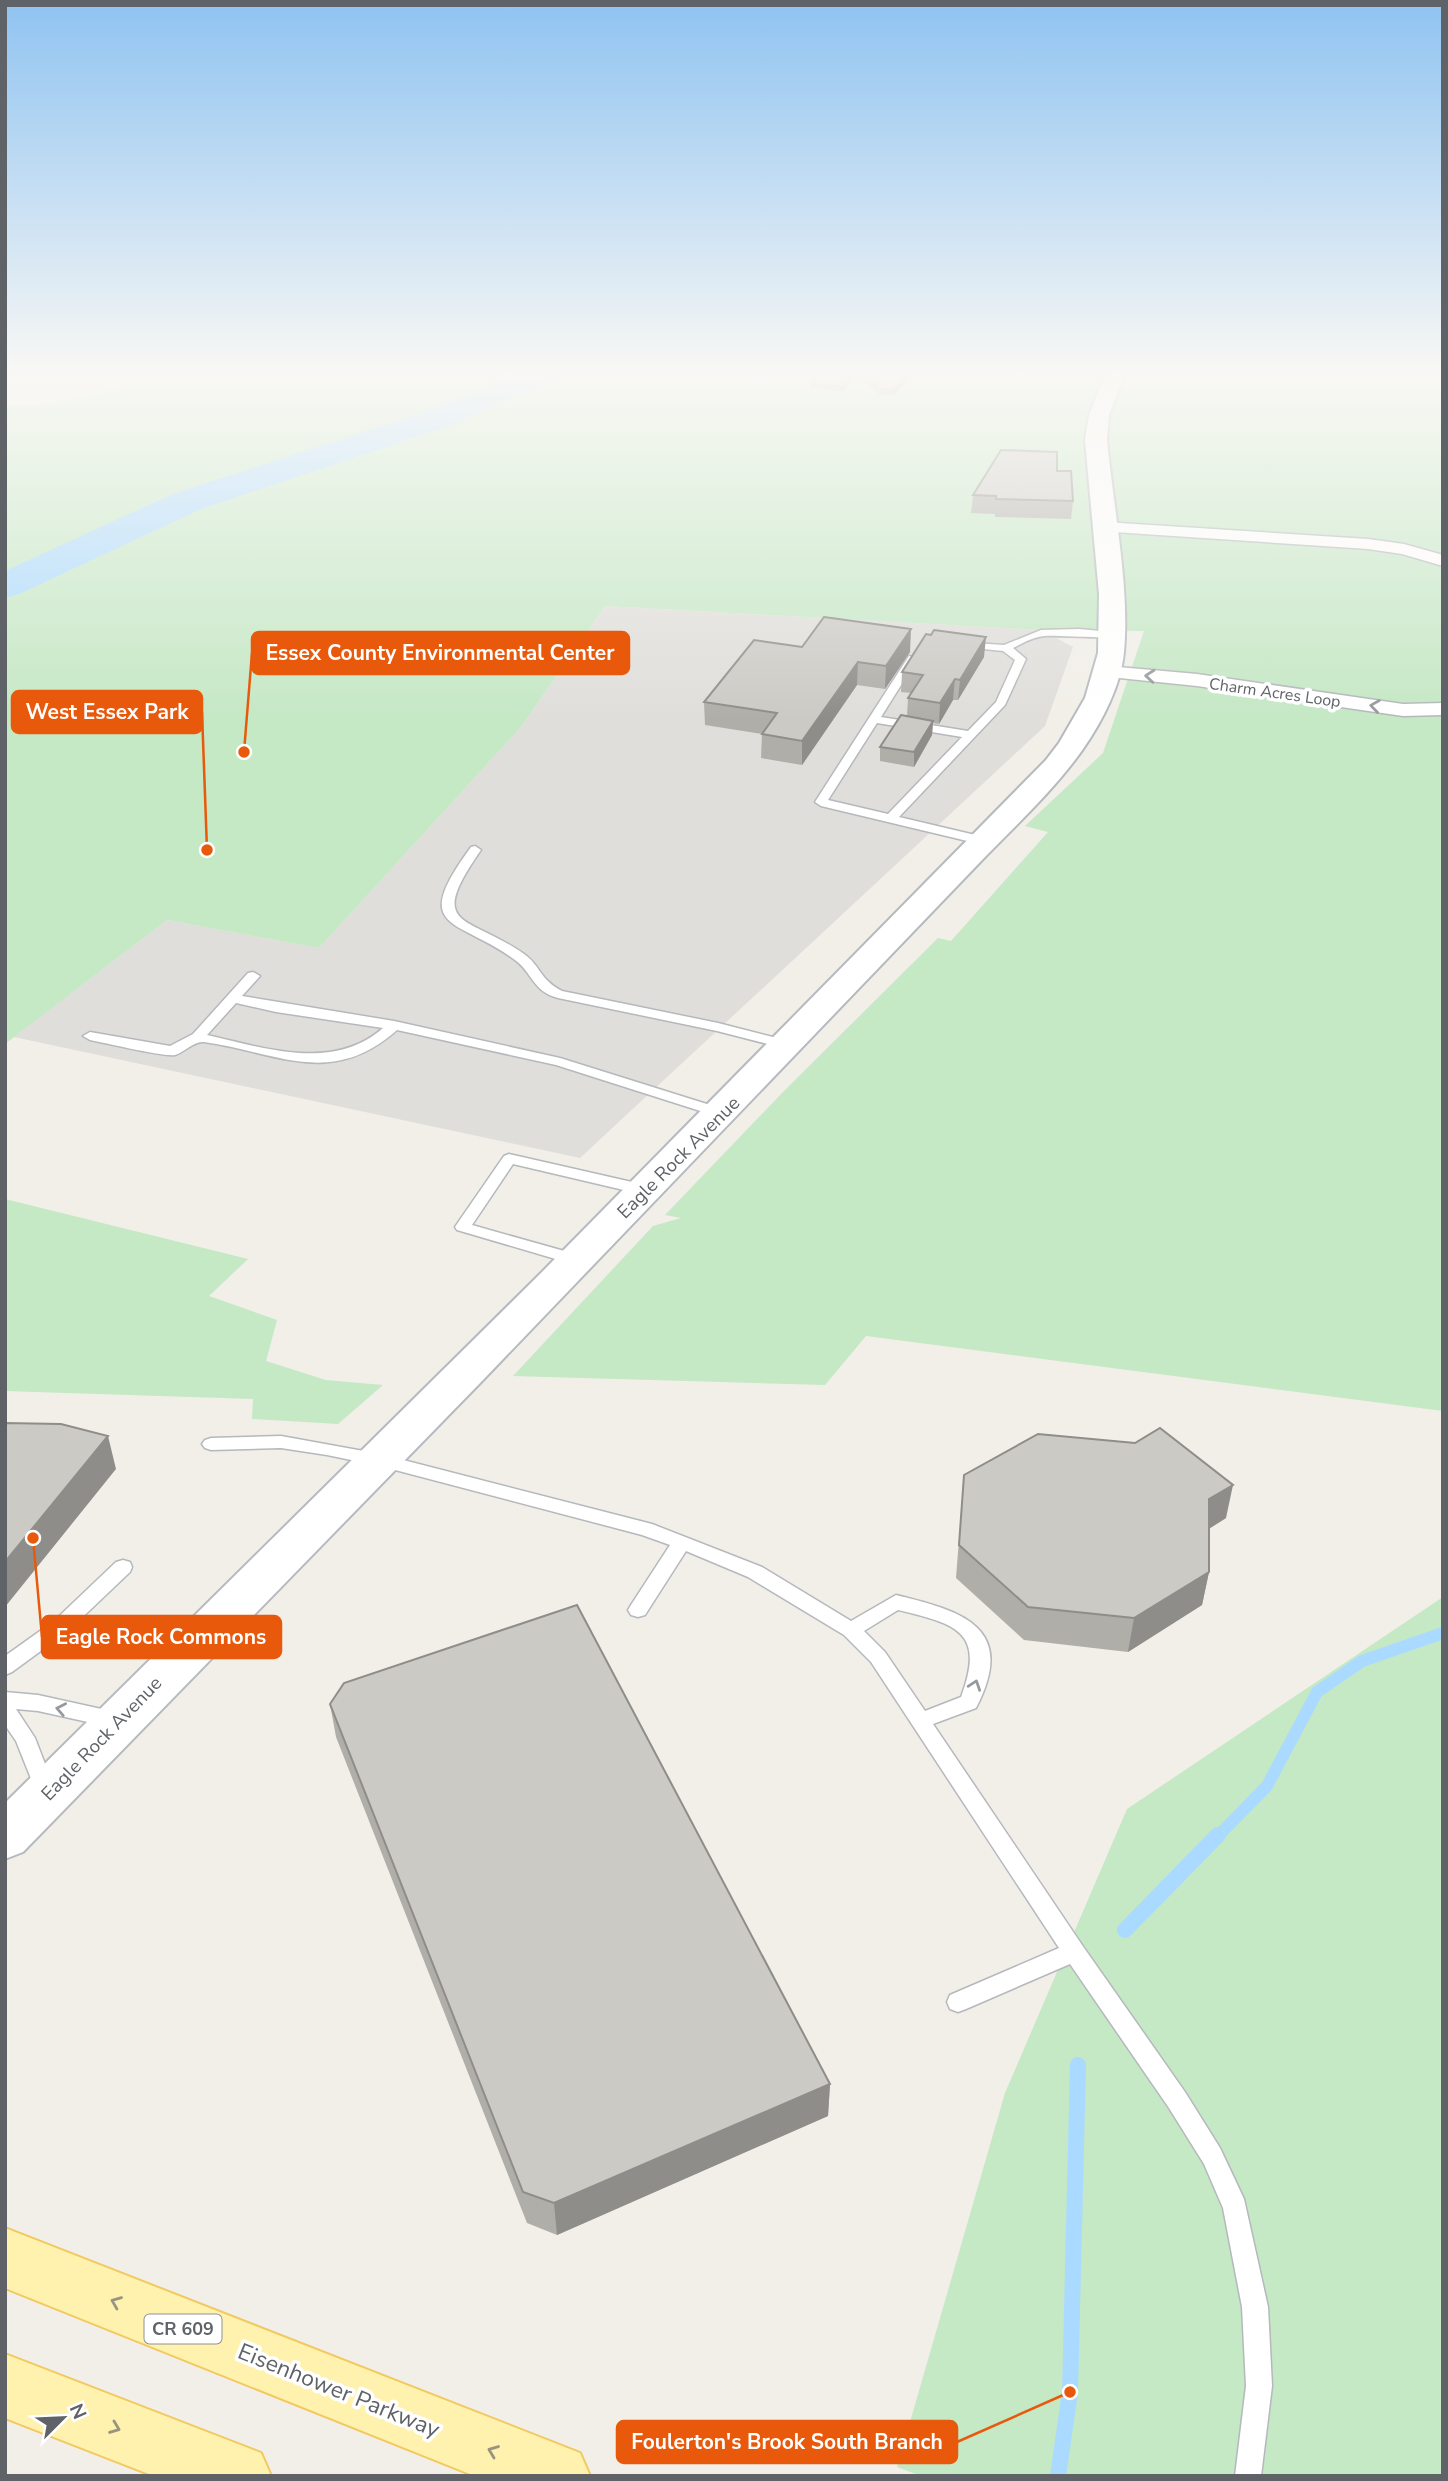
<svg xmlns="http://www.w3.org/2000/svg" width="1448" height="2481" viewBox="0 0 1448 2481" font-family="'Nunito Sans',sans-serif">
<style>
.industrial{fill:#e0deda}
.green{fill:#c5e8c5}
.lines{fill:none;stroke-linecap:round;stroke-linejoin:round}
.stream-far1{stroke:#aadaff;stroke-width:12}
.stream{stroke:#aadaff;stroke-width:16}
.river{fill:#aadaff;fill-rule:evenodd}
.lane-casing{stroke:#b5b8bc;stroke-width:3}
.street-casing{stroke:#b5b8bc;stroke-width:3}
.secondary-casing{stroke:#b6babf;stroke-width:4}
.primary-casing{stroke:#f2c960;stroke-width:4}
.lane{fill:#fff;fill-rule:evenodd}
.street{fill:#fff;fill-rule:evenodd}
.secondary{fill:#fff;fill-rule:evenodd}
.primary{fill:#fff2af;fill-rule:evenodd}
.wall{fill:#afaea9}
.shaded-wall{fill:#8f8d8a}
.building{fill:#cccac5;stroke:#8f8d8a;stroke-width:2}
.oneway{stroke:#979a9d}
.oneway2{stroke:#979581}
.labels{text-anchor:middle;stroke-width:7;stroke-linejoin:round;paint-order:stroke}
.far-street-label{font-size:16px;fill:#5f6368;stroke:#fff}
.shield{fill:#fff;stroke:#8f9295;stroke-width:2}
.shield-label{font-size:18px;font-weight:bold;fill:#5f6368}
.street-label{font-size:19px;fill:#5f6368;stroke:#fff}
.near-street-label{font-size:23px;fill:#5f6368;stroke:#fff}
.leader{fill:none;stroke:#e8590c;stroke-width:2.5}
.callout-dot{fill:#e8590c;stroke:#fff;stroke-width:2.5}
.callout{fill:#e8590c;stroke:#e8590c;stroke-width:2.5}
.callout-label{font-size:21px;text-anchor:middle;font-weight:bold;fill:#fff}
</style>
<rect width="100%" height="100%" fill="#f1efe8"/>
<!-- industrial -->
<path class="industrial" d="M605 606 1042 630 1073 647 1045 726 580 1158 14 1037 167 920 319 948 521 727Z"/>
<!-- green -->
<path class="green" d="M116 372H1443V1411L866 1336 825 1385 513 1376 653 1226 681 1218 665 1215 784 1091 938 938 951 941 1048 832 1025 826 1103 753 1144 631 1042 630 605 606 521 727 319 948 167 920 5 1044V405H41L126 387Z
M5 1199 248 1259 209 1296 277 1320 266 1361 326 1380 383 1385 338 1424 252 1419 253 1399 5 1391Z
M1443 1597V2476H921L897 2467 1005 2093 1127 1809Z"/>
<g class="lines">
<!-- stream-far1 -->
<path class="stream-far1" d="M1217 1837 1267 1786 1317 1692 1362 1661 1443 1633"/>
<!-- stream -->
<path class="stream" d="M1125 1930 1218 1835
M1058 2476 1070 2392 1078 2065"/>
<!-- river -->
<path class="river" d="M521 372H564L559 379 443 428 201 509 19 594 5 598V571L175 493 419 414Z"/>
<!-- lane casing -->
<g class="lane-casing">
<path id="lane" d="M1079 629 1112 632 1117 635C1109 640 1060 635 1045 636 1033 637 1023 643 1013 648L1026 659 1005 705 899 817 988 838V844L984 845 821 806 815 802 909 656 918 658 881 717 968 731 996 702 1015 660 1003 651 964 647 959 644 960 642 1004 645 1041 630ZM877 723 962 737 888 814 828 800Z
M475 846 481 850C425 930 467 914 524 954 541 966 539 979 562 991L718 1023 792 1042 794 1045 787 1049 717 1031 558 998C532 991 533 973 515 960 456 917 409 932 471 847Z
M253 972 260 976 242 996 394 1021 560 1058 726 1110 728 1113 721 1117 716 1116 556 1065 397 1030C331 1089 276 1052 204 1042 193 1041 185 1052 175 1055 163 1057 106 1043 90 1040L83 1036 90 1032 170 1046 193 1034 248 973ZM236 1003 276 1012 383 1028C333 1072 265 1048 207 1035Z
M509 1154 645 1185 653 1190 645 1195 513 1164 472 1225 582 1256 584 1260 576 1265 457 1230 455 1227 457 1224 504 1156Z
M281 1436 380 1454 652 1524 762 1567 851 1621 896 1595C962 1611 1018 1627 976 1708L933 1724 1082 1945 1185 2092 1220 2148 1244 2199 1268 2307 1272 2386 1261 2476H1235L1246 2386 1242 2307 1223 2208 1204 2164 1169 2108 1070 1964 966 2009 958 2012 950 2009 947 2002 950 1995 1059 1948 871 1662 844 1635 748 1577 686 1551 645 1615 638 1617 631 1615 628 1610 631 1605 670 1545 642 1535 380 1466 327 1455 281 1448 211 1450 205 1448 202 1444 205 1440 211 1438ZM898 1610C956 1624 986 1631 961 1697L925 1711 885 1652 864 1631Z
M123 1560 130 1562 132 1567 130 1572 68 1631 12 1672 5 1675V1656L54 1621 116 1562Z
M5 1692 38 1695 115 1712 122 1714 125 1720 122 1726 115 1728 38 1711 16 1709 35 1738 55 1790 52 1796 45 1799 38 1796 16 1741 5 1725Z"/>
</g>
<!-- street casing -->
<g class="street-casing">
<path id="street" d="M1104 522 1368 539 1404 544 1443 555V566L1402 554 1368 549 1098 531 1095 527Z
M1107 666 1197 674 1403 704 1443 703V715L1403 716 1197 686 1100 676 1097 672 1100 668Z"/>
</g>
<!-- secondary casing -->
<g class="secondary-casing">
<path id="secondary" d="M1106 372H1126L1109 415 1107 440C1113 504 1130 589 1124 652 1121 685 1102 722 1083 749 1055 789 1017 824 983 859L482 1381 23 1852 5 1859V1803L538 1276 1046 760 1059 743 1085 698 1098 653 1099 594 1085 440 1089 415Z"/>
</g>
<!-- primary casing -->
<g class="primary-casing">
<path id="primary" d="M5 2228 580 2453 590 2476H475L5 2288Z
M5 2354 261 2453 271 2476H154L5 2418Z"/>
</g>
<!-- lane -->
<use href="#lane" class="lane"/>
<!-- street -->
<use href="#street" class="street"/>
<!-- secondary -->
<use href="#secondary" class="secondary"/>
<!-- primary -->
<use href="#primary" class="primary"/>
</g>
<!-- wall -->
<path class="wall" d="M820 372H917L893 395H879L856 375 843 392 811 389V384Z
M1057 471 1073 501 1071 519 995 517V514L971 513 973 495Z
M802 647 910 652 885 689 857 685 802 765 761 758 762 734 705 725 704 702Z
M984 657 958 700H953L939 724 933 723 932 735 914 767 880 761V747L907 716 908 698 911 693 901 692 902 672Z
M964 1475 1226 1518 1209 1529V1572L1202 1605 1128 1652 1024 1640 956 1578Z
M330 1704 830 2084 828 2116 557 2235 527 2223 336 1737Z"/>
<!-- shaded-wall -->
<path class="shaded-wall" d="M854 372H856V375L843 392 844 387Z
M911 372H917L893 395V390Z
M911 629 910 652 885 689 886 666Z
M986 637 984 657 958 700 960 680Z
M858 662 857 685 802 765V741Z
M955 679 953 700 939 724 940 703Z
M933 721 932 735 914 767V752Z
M108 1436 116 1469 5 1607V1562Z
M1233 1485 1226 1518 1202 1533 1209 1499Z
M1209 1572 1202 1605 1128 1652 1134 1618Z
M830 2084 828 2116 557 2235 554 2203Z"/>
<!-- building -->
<path class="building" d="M820 372H854L844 387 811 384Z
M860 372H911L893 390 880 389Z
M1001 450 1057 452V471H1071L1073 501 996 499V496L973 495Z
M824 617 911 629 886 666 858 662 802 741 762 734 777 713 704 702 754 640 802 647Z
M934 630 986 637 960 680 955 679 940 703 908 698 923 675 902 672 926 634 931 635Z
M901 715 933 721 914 752 880 747Z
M5 1423 61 1424 108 1436 5 1562Z
M1160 1428 1233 1485 1209 1499V1572L1134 1618 1028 1607 959 1545 964 1475 1038 1434 1135 1443Z
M577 1605 830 2084 554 2203 523 2192 330 1704 344 1683Z"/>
<!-- one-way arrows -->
<defs><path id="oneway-chevron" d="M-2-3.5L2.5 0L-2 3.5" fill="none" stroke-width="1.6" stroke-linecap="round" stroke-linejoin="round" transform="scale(1.75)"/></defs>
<g class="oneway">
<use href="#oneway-chevron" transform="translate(1150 676) rotate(-175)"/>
<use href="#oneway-chevron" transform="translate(1375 706) rotate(-172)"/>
<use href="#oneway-chevron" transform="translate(975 1685) rotate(-71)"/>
<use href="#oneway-chevron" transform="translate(61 1709) rotate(-169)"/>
</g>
<g class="oneway2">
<use href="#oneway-chevron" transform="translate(116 2302) rotate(-158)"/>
<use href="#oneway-chevron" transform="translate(115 2428) rotate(21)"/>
<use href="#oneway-chevron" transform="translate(493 2451) rotate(-159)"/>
</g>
<!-- sky -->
<linearGradient id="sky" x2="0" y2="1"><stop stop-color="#8fc3f1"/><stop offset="0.52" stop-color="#f9f8f5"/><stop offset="1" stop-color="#f9f8f5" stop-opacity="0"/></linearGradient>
<rect width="1448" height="719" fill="url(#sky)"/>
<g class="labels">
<!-- far-street labels -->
<g class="far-street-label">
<text transform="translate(1275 692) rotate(8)" y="6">Charm Acres Loop</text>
</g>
<!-- shield labels -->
<rect class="shield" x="144.5" y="2314.5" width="77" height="29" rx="5"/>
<g class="shield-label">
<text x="183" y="2335">CR 609</text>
</g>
<!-- street labels -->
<g class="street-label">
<text transform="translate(678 1157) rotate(-45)" y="7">Eagle Rock Avenue</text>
<text transform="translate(101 1738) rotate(-46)" y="7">Eagle Rock Avenue</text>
</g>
<!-- near-street labels -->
<g class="near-street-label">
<text transform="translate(339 2390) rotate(22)" y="8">Eisenhower Parkway</text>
</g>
</g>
<!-- callouts -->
<path class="leader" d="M244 752L252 653M207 850L202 712M33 1538L42 1637M1070 2392L957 2442"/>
<g class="callout-dot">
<circle cx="244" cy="752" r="7"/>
<circle cx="207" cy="850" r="7"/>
<circle cx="33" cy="1538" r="7"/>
<circle cx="1070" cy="2392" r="7"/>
</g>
<g class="callout">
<rect x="252" y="632" width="377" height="42" rx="7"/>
<rect x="12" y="691" width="190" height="42" rx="7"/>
<rect x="42" y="1616" width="239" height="42" rx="7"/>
<rect x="617" y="2421" width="340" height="42" rx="7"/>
</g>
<g class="callout-label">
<text x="440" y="660">Essex County Environmental Center</text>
<text x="107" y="719">West Essex Park</text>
<text x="161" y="1644">Eagle Rock Commons</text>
<text x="787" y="2449">Foulerton's Brook South Branch</text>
</g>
<!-- border -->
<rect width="1448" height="2481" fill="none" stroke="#5f6368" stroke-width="14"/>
<!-- north arrow -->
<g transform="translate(63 2418) rotate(66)" stroke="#ffffff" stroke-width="5" paint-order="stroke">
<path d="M0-5L12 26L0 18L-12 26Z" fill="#5f6368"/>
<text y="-10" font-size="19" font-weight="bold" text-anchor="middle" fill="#5f6368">N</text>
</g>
</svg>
